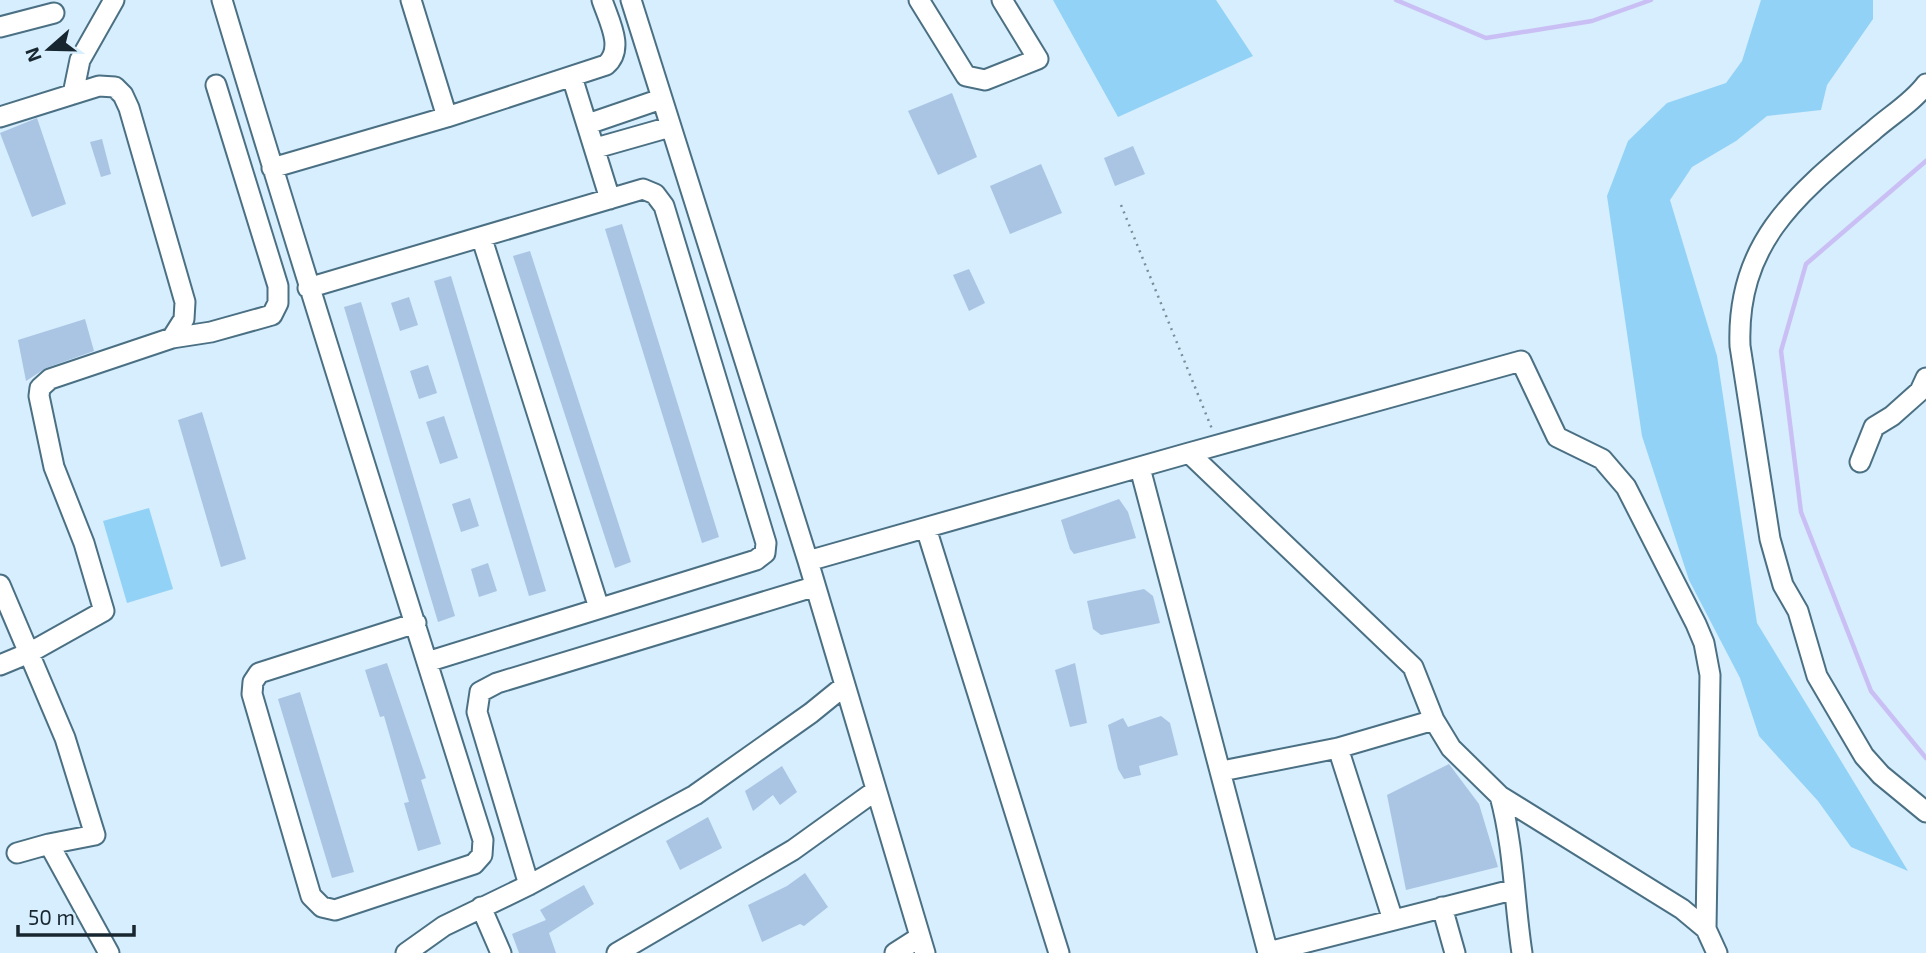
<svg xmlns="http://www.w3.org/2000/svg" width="1926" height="953" viewBox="0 0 1926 953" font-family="'Exo 2',sans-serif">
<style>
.green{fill:#92d2f6}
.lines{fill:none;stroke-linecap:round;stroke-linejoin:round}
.stream{stroke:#cabff5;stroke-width:4.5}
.building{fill:#aac4e4}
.minor-casing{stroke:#4b7084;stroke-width:23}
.path{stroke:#7a8e9a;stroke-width:2.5;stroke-dasharray:2 5;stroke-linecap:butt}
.minor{stroke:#fff;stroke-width:19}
</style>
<rect width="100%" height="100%" fill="#d6eefd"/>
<!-- green -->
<path class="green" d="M1053 0H1216L1253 56 1118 117Z
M1761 0H1873V19L1827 85 1821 110 1767 116 1736 141 1692 167 1670 200 1717 356 1757 623 1908 871 1851 847 1818 801 1759 736 1740 678 1689 580 1642 436 1607 196 1628 141 1667 103 1726 83 1742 61Z
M149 508 173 589 127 603 103 521Z"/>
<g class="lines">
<!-- stream -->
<path class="stream" d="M1396 0 1486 38 1592 21 1651 0
M1926 161 1806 264 1781 351 1801 512 1871 691 1926 758"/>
</g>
<!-- building -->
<path class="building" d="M952 93 977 157 938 175 908 111Z
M37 118 66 204 32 217 0 133Z
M102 139 111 174 101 177 90 142Z
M1133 146 1145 174 1115 186 1104 158Z
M1041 164 1062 213 1010 234 990 186Z
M622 224 719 537 702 543 605 229Z
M530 251 631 562 615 568 513 256Z
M969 269 985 303 969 311 953 275Z
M451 276 546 591 529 596 434 281Z
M409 297 418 325 400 331 391 303Z
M361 302 455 616 438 622 344 307Z
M85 319 94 351 46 368 26 381 18 340Z
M428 365 437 393 419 399 410 371Z
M202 412 246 559 221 567 178 420Z
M444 416 458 458 440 464 426 422Z
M470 498 479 526 461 532 452 504Z
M1119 499 1128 512 1136 538 1074 554 1070 549 1061 520Z
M488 563 497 591 479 597 471 569Z
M1144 589 1153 596 1160 623 1101 635 1093 629 1087 601Z
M387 663 426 778 421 780 441 844 418 851 404 803 409 802 384 716 380 717 365 670Z
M1075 663 1087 723 1070 727 1055 670Z
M300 692 354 872 332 878 278 699Z
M1161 716 1170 723 1178 755 1139 766 1141 775 1124 779 1118 769 1108 725 1123 718 1128 727Z
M1449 764 1479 804 1498 867 1406 890 1387 795Z
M782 766 797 792 780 805 773 795 753 811 745 791Z
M708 817 722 848 680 870 666 841Z
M805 873 828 907 804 926 800 924 762 942 748 905 787 886Z
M584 885 594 904 549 933 556 953H519L512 934 546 920 540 910Z"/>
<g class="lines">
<!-- minor casing -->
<g class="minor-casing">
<path id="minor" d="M222 0C306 281 395 560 483 840L482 855 474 864 335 910 322 907 311 896 252 694 253 682 259 673 416 623
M411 0 447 117
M631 0 808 561 925 953
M919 0 966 76 985 80 1038 59 1002 0
M0 27 54 13
M572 77 610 199
M1926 84C1913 102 1891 115 1874 130 1800 192 1736 240 1740 346L1770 539 1783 585 1798 611 1817 676 1864 756 1881 775 1926 812
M73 94 80 60 114 0
M0 117 99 86 115 87 123 95 129 108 185 302 184 319 172 338 50 379 40 388 39 396 54 467 84 543 104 611 29 653 0 665
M588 124 661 99
M596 148 670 127
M272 168 447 117 606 65C625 49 609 21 602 0
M482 239 599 608
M308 288 643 189 655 194 664 206 766 543 765 553 756 560 427 662
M172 338 211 332 272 315 278 303V286L216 85
M1189 453 1521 361 1557 437 1602 459 1626 487 1696 624 1704 643 1710 675 1706 929
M1860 462 1874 427 1892 416 1920 391 1926 378
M1140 468 1268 953
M926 528 1059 953
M808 561 1189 453 1413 667 1434 720 1451 748 1500 796 1682 909 1706 929 1717 953
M0 585 65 738 95 835 49 844 109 953
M1338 748 1393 920
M1222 771 1338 748 1434 720
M1500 796C1514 847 1514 901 1522 953
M17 853 49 844
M529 885 477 712 480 692 497 683 813 587
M481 907 501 953
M1442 907 1455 953
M1268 952 1512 890
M406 953 444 926 529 885 695 795 811 713 843 687
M617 953 793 850 875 791
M895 953 920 937"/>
</g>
<!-- path -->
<path class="path" d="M1121 205 1212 429"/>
<!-- minor -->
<use href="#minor" class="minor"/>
</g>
<!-- north arrow -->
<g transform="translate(49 49) rotate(250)" stroke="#d6eefd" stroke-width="5" paint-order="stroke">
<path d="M0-5L12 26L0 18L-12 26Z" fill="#17262f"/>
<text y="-10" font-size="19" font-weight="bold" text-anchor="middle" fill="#17262f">N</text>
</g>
<!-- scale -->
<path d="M18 925v10h116v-10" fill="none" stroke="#17262f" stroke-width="3.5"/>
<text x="28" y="925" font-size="21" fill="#17262f" stroke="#d6eefd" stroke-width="5" paint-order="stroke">50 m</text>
</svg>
